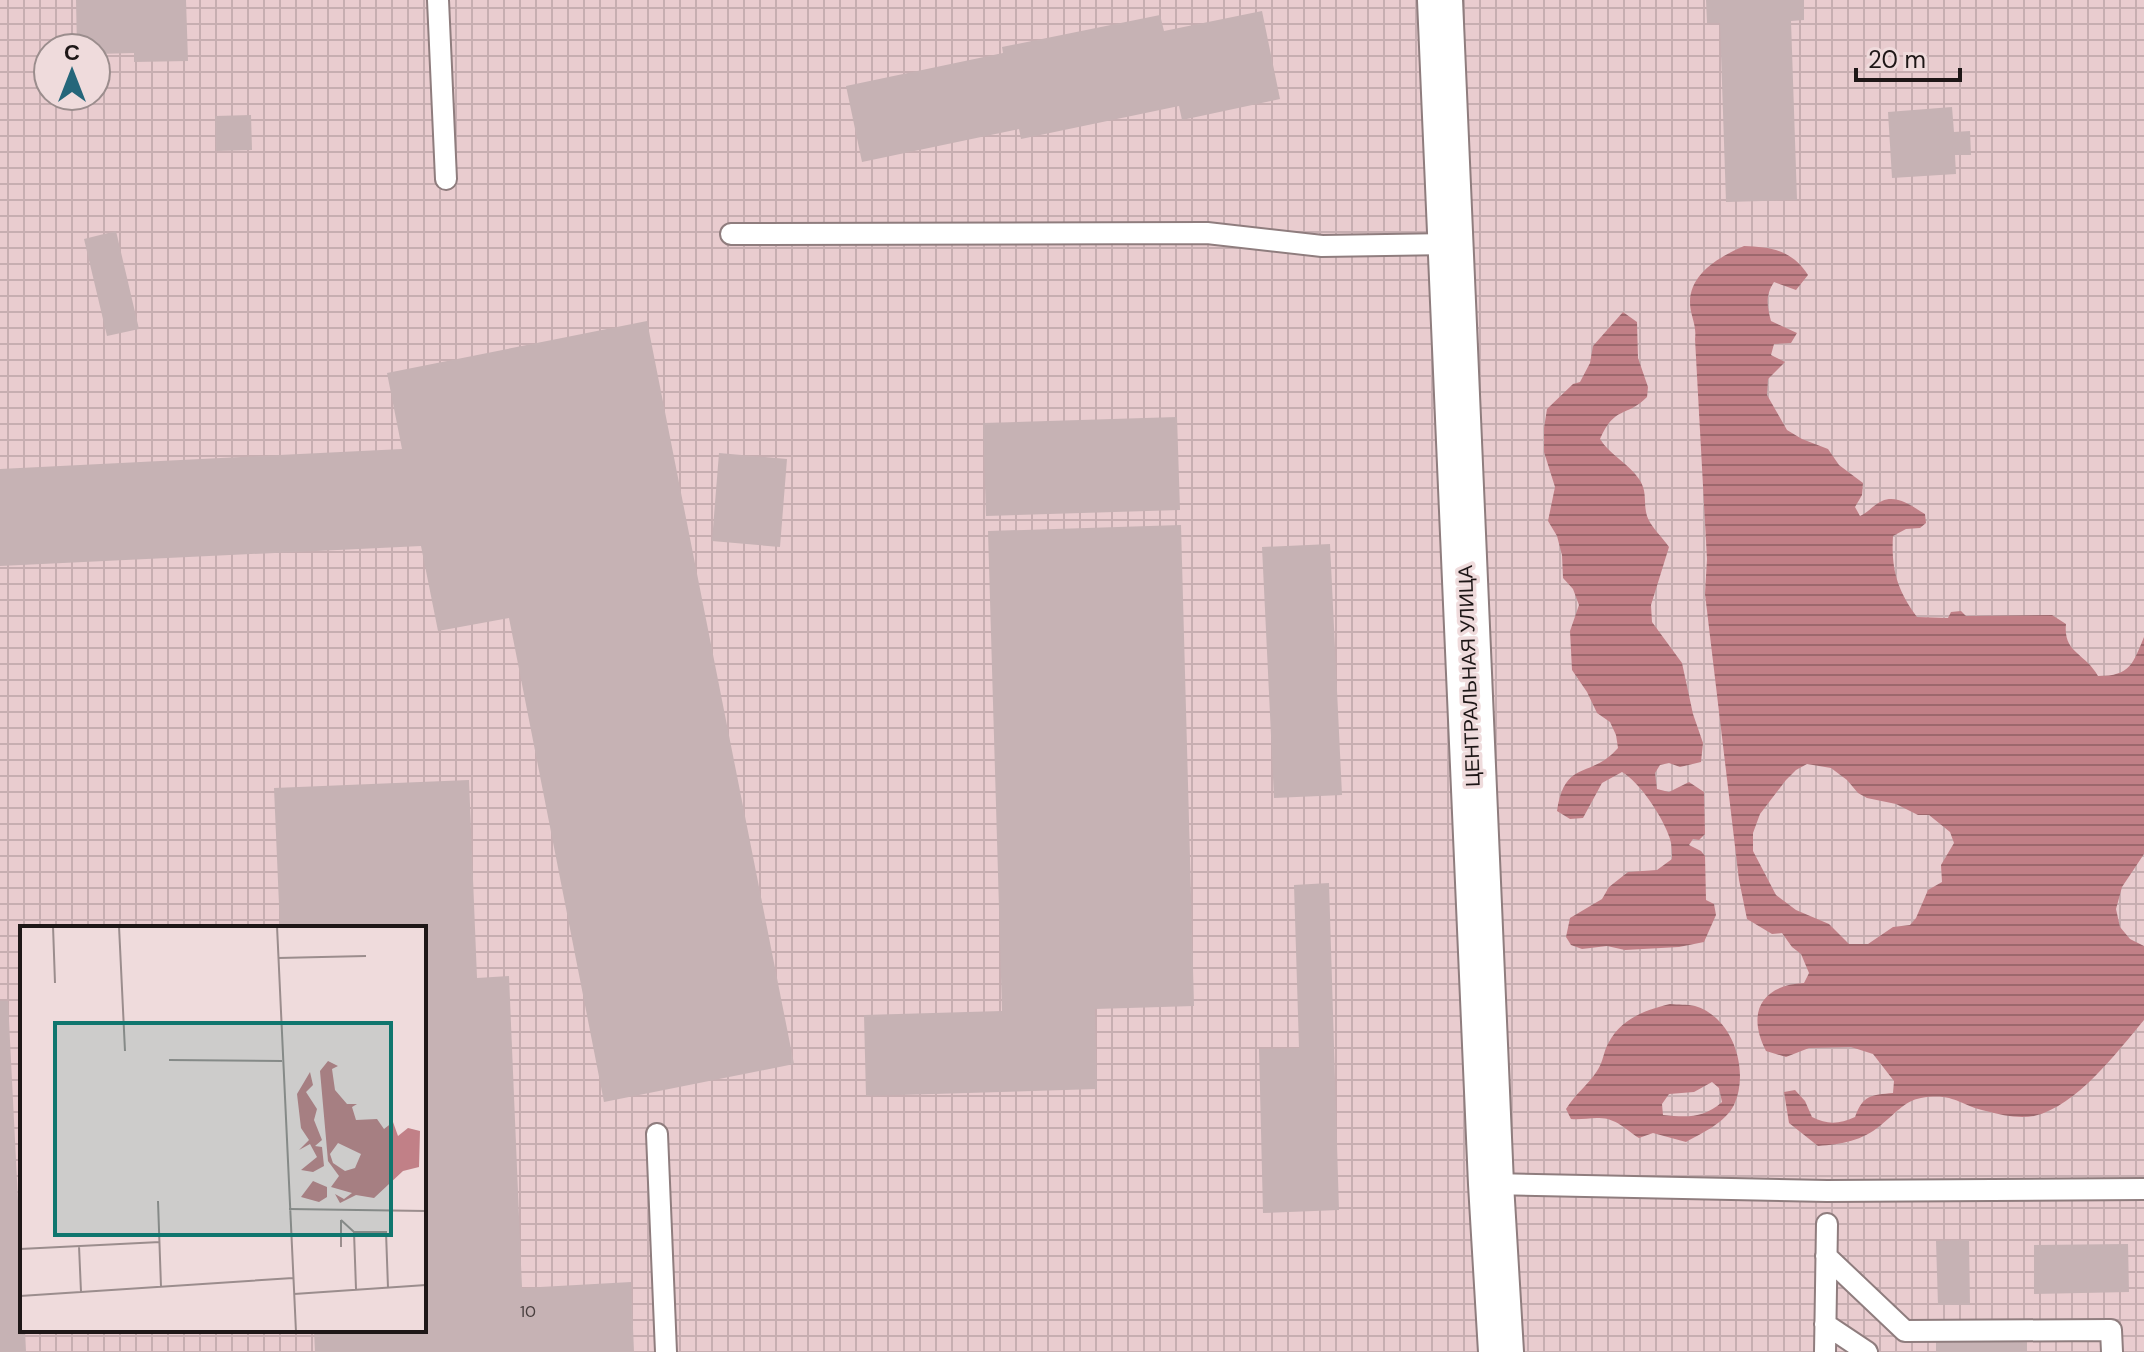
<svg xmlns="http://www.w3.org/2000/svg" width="2144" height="1352" viewBox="0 0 2144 1352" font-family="'DM Sans',sans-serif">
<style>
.industrial{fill:url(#industrial-grid);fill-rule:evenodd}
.water{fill:url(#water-rules);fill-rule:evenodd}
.building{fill:#c6b2b4}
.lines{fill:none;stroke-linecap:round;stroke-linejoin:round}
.service-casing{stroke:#8f7d7e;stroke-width:24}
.tertiary-casing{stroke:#8f7d7e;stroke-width:48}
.service{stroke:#fff;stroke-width:20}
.tertiary{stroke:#fff;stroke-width:44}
.labels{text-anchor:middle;stroke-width:7;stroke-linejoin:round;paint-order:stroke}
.number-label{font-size:16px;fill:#483e3e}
.street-label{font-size:20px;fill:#1e1717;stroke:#efdbdc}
.inset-road{fill:none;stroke:#9b8d8d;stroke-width:2}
.view{fill:#0f766e;fill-opacity:0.15;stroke:#0f766e;stroke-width:4}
.inset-edge{fill:none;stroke:#1e1717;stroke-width:4}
</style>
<defs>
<pattern id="industrial-grid" width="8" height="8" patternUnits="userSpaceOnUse" patternTransform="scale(2)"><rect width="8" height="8" fill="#e9cccf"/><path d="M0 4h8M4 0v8" fill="none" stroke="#c7aeb1"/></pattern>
<pattern id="water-rules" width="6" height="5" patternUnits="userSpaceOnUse" patternTransform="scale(2)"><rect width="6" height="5" fill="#c18087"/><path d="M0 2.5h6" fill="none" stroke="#9c686d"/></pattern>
</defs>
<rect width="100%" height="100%" fill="#efdbdc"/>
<!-- industrial -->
<path class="industrial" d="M0 0H2144V1352H0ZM48 48H96V96H48ZM22 928H424V1330H22Z"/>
<!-- water -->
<path class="water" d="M1744 246C1771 247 1792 250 1808 275L1796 290 1774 282C1765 296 1767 306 1771 321L1797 333 1791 343 1774 344 1771 355 1785 362 1768 379 1767 395 1787 430 1802 439 1828 449 1839 465 1863 483 1862 495 1855 507 1860 516C1869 512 1873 505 1882 501 1897 494 1913 507 1925 514L1926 523 1920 528 1906 529 1893 536C1891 569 1897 590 1917 617L1948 618 1951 612 1961 611 1966 616 2052 615 2066 624C2063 653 2085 653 2098 676 2131 676 2133 663 2144 637V854L2122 887 2116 909 2120 927 2130 939 2144 946V1020C2117 1052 2077 1106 2034 1116 2018 1119 2002 1115 1986 1111 1959 1105 1953 1092 1921 1098 1904 1101 1894 1115 1881 1125 1862 1141 1842 1144 1818 1146L1789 1123 1784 1092 1795 1090 1805 1101 1812 1117C1828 1125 1839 1124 1855 1117 1863 1095 1871 1095 1893 1093L1894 1081 1873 1054 1851 1047 1809 1048 1786 1057 1766 1051C1746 1012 1762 985 1804 983L1809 973 1801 954 1792 947 1782 933 1772 934 1747 919 1739 880 1705 594 1707 559 1695 339C1697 324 1690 316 1690 302 1690 273 1721 256 1744 246ZM1807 764 1831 768 1847 780 1858 793 1867 798 1896 804 1918 815H1929L1950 832 1954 843 1941 865 1942 882 1928 890 1916 918 1910 925 1893 927 1868 944H1849L1829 924 1796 910 1776 895 1753 851V833L1760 814 1786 780 1796 770Z
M1623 312 1637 322 1638 358 1648 387 1647 397C1626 418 1615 405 1600 439 1610 455 1628 463 1639 479 1648 492 1643 503 1647 516 1650 526 1663 538 1669 547L1651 605 1652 622 1682 663 1693 714 1703 743 1701 762 1680 767 1669 763 1660 765 1655 773 1657 789 1669 792 1689 782 1704 792 1705 834 1699 840 1693 839 1689 845 1701 851 1705 856 1706 900 1714 904 1716 915 1704 942 1679 947 1625 950 1607 946 1582 949 1571 945 1566 937 1570 918 1602 899 1609 887 1628 872 1657 870 1672 859C1672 853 1672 845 1670 839 1664 819 1640 782 1622 772L1602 783 1583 818 1570 819 1557 811C1565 758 1590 780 1618 748L1616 735 1610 722 1597 713 1587 692 1572 670 1570 631 1579 605 1573 589 1563 578 1562 555 1557 536 1548 521 1555 487 1544 452V428L1547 409 1573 384 1580 382 1590 363 1593 346Z
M1670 1004C1678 1005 1687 1004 1695 1006 1733 1017 1750 1071 1734 1105 1725 1123 1702 1133 1686 1142L1653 1133 1639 1138C1625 1129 1615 1117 1597 1118 1588 1118 1580 1120 1571 1119L1566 1109C1575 1094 1588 1085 1597 1071 1602 1064 1603 1056 1606 1048 1618 1020 1642 1011 1670 1004ZM1712 1082 1719 1088 1722 1102C1703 1119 1686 1117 1663 1115L1662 1104 1669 1094 1694 1092Z"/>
<!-- building -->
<path class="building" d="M76 0H186L188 61 134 62V53L96 54V48H77Z
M1706 0H1804V20L1791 21 1797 200 1726 202 1720 23H1707Z
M1262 11 1280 99 1182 120 1179 106 1021 139 1019 129 862 162 846 86 1003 53 1002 47 1160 15 1164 31Z
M1952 107 1954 132 1970 131 1971 155H1955L1956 174 1892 178 1888 112Z
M251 115 252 150 216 151 215 116Z
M116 231 139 329 107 336 84 239Z
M647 321 794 1064 604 1102 509 618 438 631 421 546 0 566V469L402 449 387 373Z
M1177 417 1180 510 986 516 983 423Z
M719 453 787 459 780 547 712 541Z
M1181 525 1194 1006 1095 1009 1097 1089 866 1096 864 1015 1002 1011 988 531Z
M1330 544 1342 795 1274 798 1262 547Z
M469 780 477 978 509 976 522 1288 631 1282 634 1352H315L314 1330H424V928H280L274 788Z
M1329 883 1339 1210 1263 1213 1259 1049 1299 1048 1294 885Z
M0 1001H8L22 1280V1330H25L26 1352H0Z
M1969 1240 1970 1305H1938L1936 1241Z
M2128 1244 2129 1292 2034 1294V1245Z
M2027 1341V1352H1936V1342Z"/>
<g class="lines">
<!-- service casing -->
<g class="service-casing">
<path id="service" d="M438 0 446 179
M731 234 1207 233 1322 246 1450 244
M657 1134 666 1352
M1491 1184 1827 1191 2144 1189
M1826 1256 1905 1331 2111 1330 2112 1352
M1825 1324 1867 1352
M1825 1352 1827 1224"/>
</g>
<!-- tertiary casing -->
<g class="tertiary-casing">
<path id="tertiary" d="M1440 0 1491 1184 1501 1352"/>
</g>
<!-- service -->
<use href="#service" class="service"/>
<!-- tertiary -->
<use href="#tertiary" class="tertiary"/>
</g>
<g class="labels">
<!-- number labels -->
<g class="number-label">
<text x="528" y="1317">10</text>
</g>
<!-- street labels -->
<g class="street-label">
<text transform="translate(1469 676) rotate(-92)" y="7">ЦЕНТРАЛЬНАЯ УЛИЦА</text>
</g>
</g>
<!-- overview -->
<g transform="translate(20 926)">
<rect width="406" height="406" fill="#efdbdc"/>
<path d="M308 135 318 140 312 143 315 164 327 178H337L332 181 336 194 357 193 364 203 373 196 378 210 388 202 400 205 399 241 383 245 354 272 336 269 320 277 315 268 324 273 332 267 311 261 319 250 308 235 300 145ZM318 217 341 228 335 242 325 245 313 237 310 228ZM290 146 293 159 286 166 297 183 294 194 302 214 295 220 302 221 304 240 293 246 281 244 297 231 290 218 279 224 289 214 281 202 277 168ZM293 255 307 261V271L299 276 281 271Z" fill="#c18087" fill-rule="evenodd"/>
<path class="inset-road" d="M33 0 35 57M99 0 105 125M257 0 276 406M258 32 346 30M149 134 262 135M138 275 141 361M269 283 406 285M321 294 334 306H366L368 362M334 306 336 363M59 320 61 366M321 321V294M0 323 140 316M274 368 406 359M0 370 273 352"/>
<path class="view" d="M35 97H371V309H35Z"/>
<rect width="406" height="406" class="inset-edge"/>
</g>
<!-- north arrow -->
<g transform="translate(72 72)"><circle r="38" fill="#efdbdc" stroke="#9b8d8d" stroke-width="2"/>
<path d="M0-6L14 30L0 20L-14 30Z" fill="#25667a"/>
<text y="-12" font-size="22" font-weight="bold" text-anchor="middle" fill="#1e1717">С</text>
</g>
<!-- scale -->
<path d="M1856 68v12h104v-12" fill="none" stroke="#1e1717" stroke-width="4"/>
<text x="1868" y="68" font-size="24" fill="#1e1717" stroke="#efdbdc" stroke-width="6" paint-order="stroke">20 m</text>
</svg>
